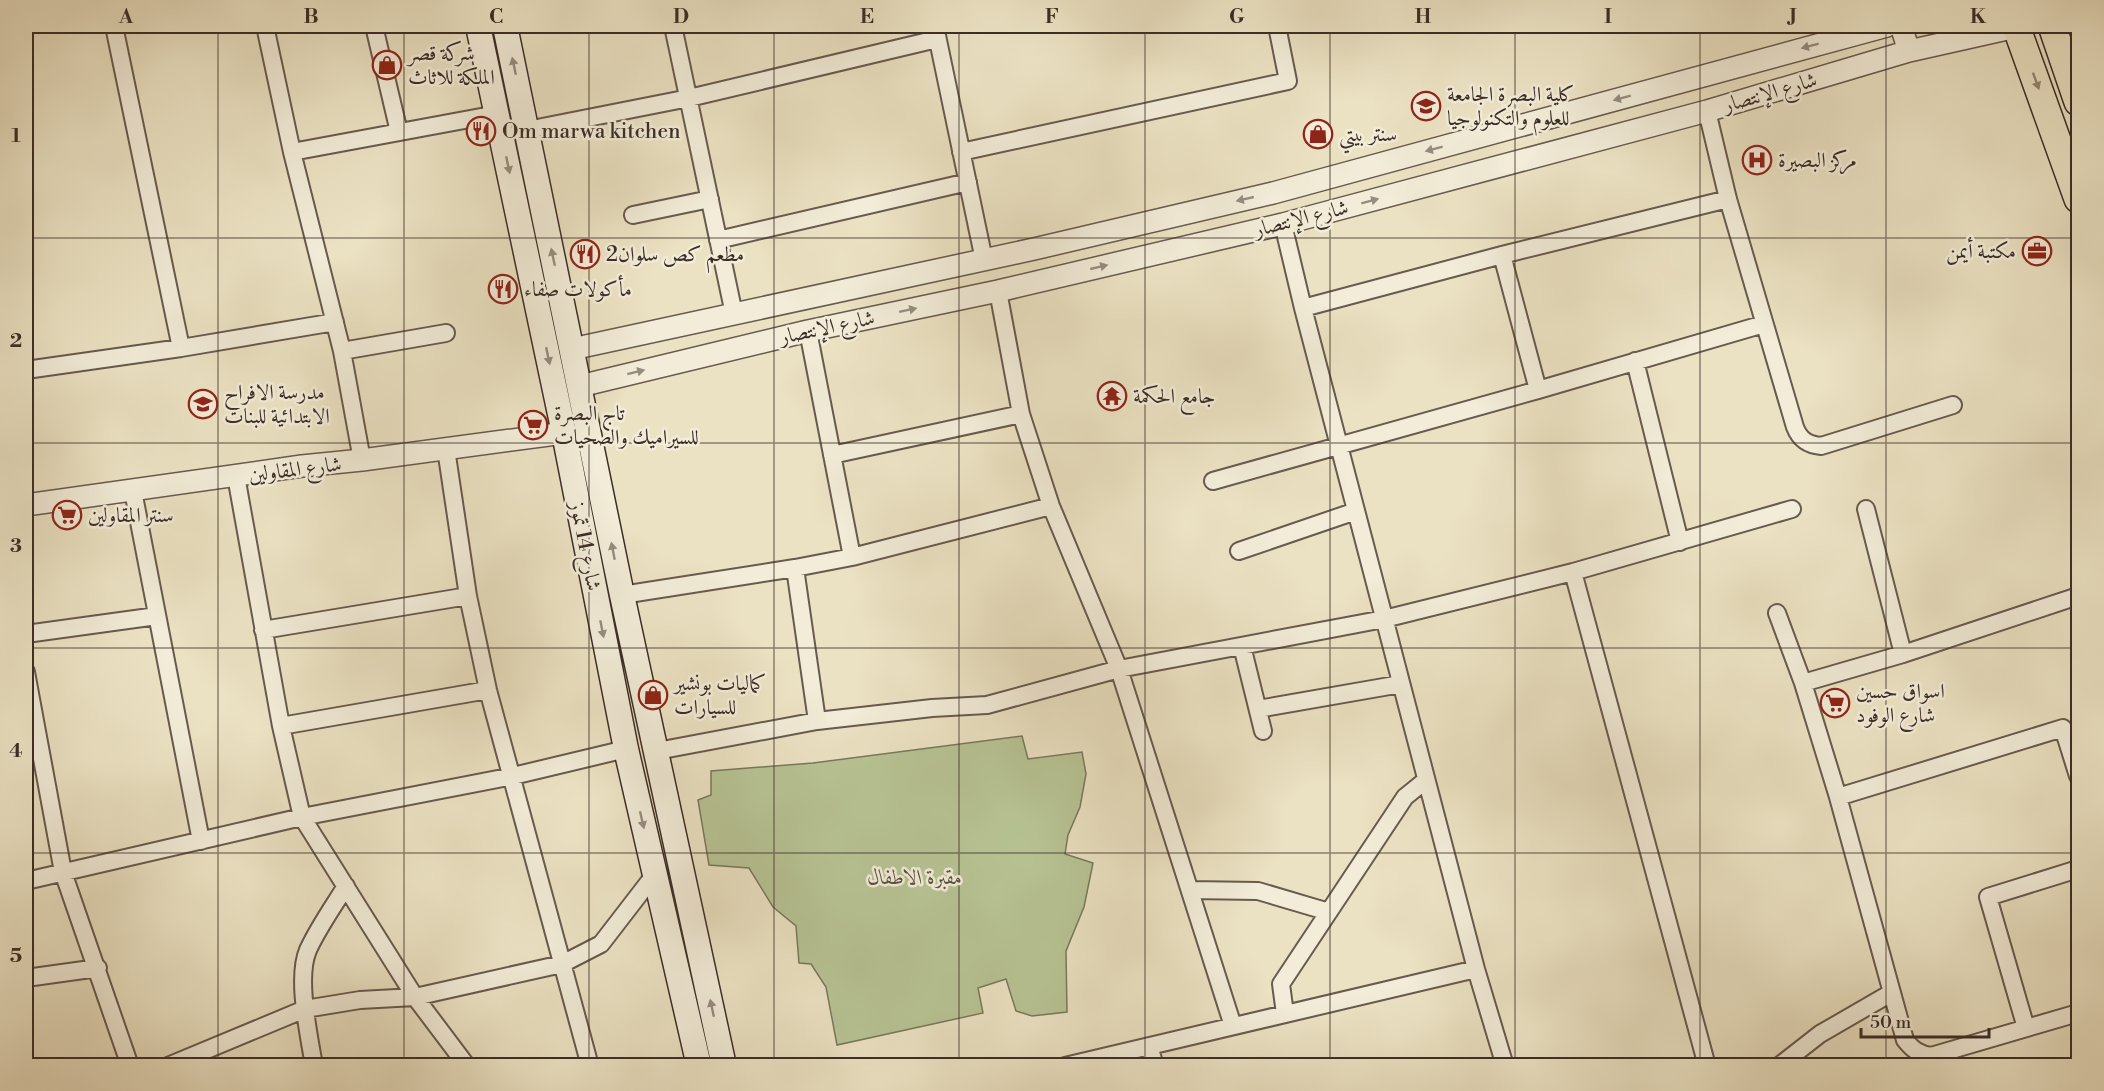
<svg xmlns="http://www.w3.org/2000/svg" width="2104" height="1091" viewBox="0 0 2104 1091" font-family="'Libre Bodoni',Amiri,serif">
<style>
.green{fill:#b7c394;stroke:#79785e;stroke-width:1.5}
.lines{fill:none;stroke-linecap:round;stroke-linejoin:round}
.minor-casing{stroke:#675a4e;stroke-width:20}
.tertiary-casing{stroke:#675a4e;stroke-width:24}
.secondary-casing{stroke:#3b2d27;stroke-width:27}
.primary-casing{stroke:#3b2d27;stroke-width:30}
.minor{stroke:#f2ecd8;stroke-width:16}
.tertiary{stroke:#f2ecd8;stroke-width:21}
.secondary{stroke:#f2ecd8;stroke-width:24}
.primary{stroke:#ebe2c3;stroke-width:27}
.oneway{fill:#968c80}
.oneway2{fill:#938875}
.grid{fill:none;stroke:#3b2d27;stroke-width:1.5;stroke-opacity:0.55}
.labels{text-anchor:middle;stroke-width:5;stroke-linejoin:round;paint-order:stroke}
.poi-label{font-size:21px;fill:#3b2d27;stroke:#f2ecd8;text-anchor:start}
.street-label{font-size:21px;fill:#3b2d27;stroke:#f2ecd8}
.park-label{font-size:21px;font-style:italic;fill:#5a5242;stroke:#f2ecd8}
.neatline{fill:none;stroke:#3b2d27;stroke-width:2}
.grid-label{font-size:20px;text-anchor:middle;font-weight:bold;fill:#3b2d27}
</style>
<rect width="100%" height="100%" fill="#ebe2c3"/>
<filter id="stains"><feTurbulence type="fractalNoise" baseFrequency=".00333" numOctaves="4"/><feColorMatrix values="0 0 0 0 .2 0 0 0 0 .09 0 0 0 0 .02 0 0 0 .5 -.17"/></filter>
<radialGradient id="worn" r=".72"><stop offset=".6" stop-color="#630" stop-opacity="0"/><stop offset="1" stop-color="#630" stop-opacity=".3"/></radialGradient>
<!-- green -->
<path class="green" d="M1022 736 1028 759 1082 752 1086 774 1080 807 1068 835 1065 854 1093 863 1084 907 1066 951 1067 1012 1032 1016 1016 1011 1006 979 978 988 983 1013 837 1045 826 987 811 964 799 963 796 926 773 907 749 868 709 865 698 800 711 795V771L813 763Z"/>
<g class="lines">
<!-- minor casing -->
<g class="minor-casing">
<path id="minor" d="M114 26 181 348
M265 26 292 152 342 351 362 460
M374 26 399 132
M673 26 734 314
M935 26 984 260
M1707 111 1728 199 1795 427C1800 440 1808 445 1821 446L1953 405
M527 130 689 98 937 39
M292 152 497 114
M961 152 1288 81 1277 26
M633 215 710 199
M1283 224 1303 308 1476 969 1505 1066
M718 240 968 182
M1502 255 1538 390
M998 291 1021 414 1051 506 1119 669 1233 1026
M1303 308 1502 255 1728 199
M808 331 852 557
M342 351 446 333
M1635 361 1680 542
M26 370 181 348 335 322
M446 449 468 596 488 690 590 1066
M832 455 1021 414
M236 476 281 726 302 817 415 997 467 1066
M1213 481 1538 390 1764 324
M133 491 201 841
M1866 509 1903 654
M1239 551 1356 511
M795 568 817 721
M1573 572 1707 1066
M622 595 795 568 852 557 1051 506
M1777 613 1803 683 1838 797 1905 1040C1913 1050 1919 1054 1931 1056L2078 1013
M263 630 468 596
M26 634 157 616
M1242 646 1263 731
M26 672 63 872 130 1066
M1803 683 1903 654 2078 596
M1258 709 1401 684
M281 726 488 690
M657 751 817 721 932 708 987 705 1119 669 1384 619 1573 572 1792 509
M1838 797 2063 728 2078 776
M26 881 302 817 513 776 626 749
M1190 890 1258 891 1329 912
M26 978 98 968
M1285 1014 1281 984 1405 797 1426 780
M2026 1028 1988 897 2078 869
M1149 1046 1155 1066
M168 1066 305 1009 360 1000 415 997 562 964 601 944 655 874
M314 1066C309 1035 296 978 308 950 318 928 333 907 346 886
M1065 1066 1476 969
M1779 1066 1820 1034 1891 993"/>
</g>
<!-- tertiary casing -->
<g class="tertiary-casing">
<path id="tertiary" d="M1901 26 1909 51
M572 349 1034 249 1273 193 1887 26
M580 386 808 331 998 291 1283 224 1707 111 1909 51 2016 27
M26 505 302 466 362 460 564 433"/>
</g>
<!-- secondary casing -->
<g class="secondary-casing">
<path id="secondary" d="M478 26 564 433 626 749 699 1066
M505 26 622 595 724 1066"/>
</g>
<!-- primary casing -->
<g class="primary-casing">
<path id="primary" d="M2016 26 2078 199
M2052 26 2078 102"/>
</g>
<!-- minor -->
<use href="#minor" class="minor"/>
<!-- tertiary -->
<use href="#tertiary" class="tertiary"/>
<!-- secondary -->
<use href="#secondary" class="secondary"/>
<!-- primary -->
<use href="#primary" class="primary"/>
</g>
<!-- one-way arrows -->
<defs><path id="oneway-solid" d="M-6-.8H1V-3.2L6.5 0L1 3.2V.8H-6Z" transform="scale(1.5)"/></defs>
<g class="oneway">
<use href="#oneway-solid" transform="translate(1810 46) rotate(165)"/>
<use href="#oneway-solid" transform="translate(514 66) rotate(-102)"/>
<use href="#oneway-solid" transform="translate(1622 98) rotate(165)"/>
<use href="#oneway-solid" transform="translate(1434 149) rotate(165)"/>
<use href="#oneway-solid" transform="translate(508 165) rotate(78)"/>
<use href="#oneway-solid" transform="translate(1245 199) rotate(167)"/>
<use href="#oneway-solid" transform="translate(1370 201) rotate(-15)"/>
<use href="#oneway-solid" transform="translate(553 257) rotate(-102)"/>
<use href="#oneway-solid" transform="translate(1099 267) rotate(-13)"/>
<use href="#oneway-solid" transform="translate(908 310) rotate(-12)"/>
<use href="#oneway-solid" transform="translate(548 356) rotate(78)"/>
<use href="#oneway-solid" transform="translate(636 372) rotate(-14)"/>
<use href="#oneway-solid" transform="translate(613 551) rotate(-101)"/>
<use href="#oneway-solid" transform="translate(602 629) rotate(79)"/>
<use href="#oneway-solid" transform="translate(642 820) rotate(77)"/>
<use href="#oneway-solid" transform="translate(712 1008) rotate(-102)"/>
</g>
<use class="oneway2" href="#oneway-solid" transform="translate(2036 81) rotate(70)"/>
<!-- grid -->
<path class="grid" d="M218 26V1066M404 26V1066M589 26V1066M774 26V1066M959 26V1066M1145 26V1066M1330 26V1066M1515 26V1066M1700 26V1066M1886 26V1066M26 238H2078M26 443H2078M26 648H2078M26 853H2078"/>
<!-- icons -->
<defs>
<g id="shop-ring" transform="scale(1.5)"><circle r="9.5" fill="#f2ecd8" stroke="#8f2418" stroke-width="1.5"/><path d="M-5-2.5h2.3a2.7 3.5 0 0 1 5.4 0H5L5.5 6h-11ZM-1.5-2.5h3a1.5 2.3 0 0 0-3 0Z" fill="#8f2418"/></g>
<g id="university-ring" transform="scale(1.5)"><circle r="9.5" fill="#f2ecd8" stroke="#8f2418" stroke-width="1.5"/><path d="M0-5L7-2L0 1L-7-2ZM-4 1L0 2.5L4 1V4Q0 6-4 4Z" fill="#8f2418"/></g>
<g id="restaurant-ring" transform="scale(1.5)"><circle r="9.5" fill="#f2ecd8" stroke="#8f2418" stroke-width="1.5"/><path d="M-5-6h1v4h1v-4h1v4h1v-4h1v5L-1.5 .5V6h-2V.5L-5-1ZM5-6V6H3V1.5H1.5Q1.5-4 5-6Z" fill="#8f2418"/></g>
<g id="hospital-ring" transform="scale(1.5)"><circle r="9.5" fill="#f2ecd8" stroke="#8f2418" stroke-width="1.5"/><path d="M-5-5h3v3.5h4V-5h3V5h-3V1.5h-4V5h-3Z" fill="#8f2418"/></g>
<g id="office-ring" transform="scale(1.5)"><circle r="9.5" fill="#f2ecd8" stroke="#8f2418" stroke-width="1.5"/><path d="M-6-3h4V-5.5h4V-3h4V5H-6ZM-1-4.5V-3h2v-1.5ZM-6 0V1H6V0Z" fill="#8f2418"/></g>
<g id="temple-ring" transform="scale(1.5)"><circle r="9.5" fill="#f2ecd8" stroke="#8f2418" stroke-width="1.5"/><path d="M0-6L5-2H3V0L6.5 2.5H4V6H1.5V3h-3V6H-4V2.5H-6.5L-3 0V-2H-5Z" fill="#8f2418"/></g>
<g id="school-ring" transform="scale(1.5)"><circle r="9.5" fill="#f2ecd8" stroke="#8f2418" stroke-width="1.5"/><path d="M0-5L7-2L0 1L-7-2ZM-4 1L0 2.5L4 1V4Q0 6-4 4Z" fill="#8f2418"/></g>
<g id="supermarket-ring" transform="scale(1.5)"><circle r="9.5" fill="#f2ecd8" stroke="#8f2418" stroke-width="1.5"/><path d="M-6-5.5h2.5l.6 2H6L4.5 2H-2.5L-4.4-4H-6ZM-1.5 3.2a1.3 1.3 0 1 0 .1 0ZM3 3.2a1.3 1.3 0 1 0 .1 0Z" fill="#8f2418"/></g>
</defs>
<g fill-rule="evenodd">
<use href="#shop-ring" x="387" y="65"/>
<use href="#university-ring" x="1426" y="106"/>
<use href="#restaurant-ring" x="481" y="131"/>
<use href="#shop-ring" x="1318" y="134"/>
<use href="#hospital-ring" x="1757" y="160"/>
<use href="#office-ring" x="2037" y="251"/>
<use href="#restaurant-ring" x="585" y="254"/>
<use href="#restaurant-ring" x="503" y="289"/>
<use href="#temple-ring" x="1112" y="396"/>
<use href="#school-ring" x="203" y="404"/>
<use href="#supermarket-ring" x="533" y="425"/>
<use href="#supermarket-ring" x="67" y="515"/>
<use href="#shop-ring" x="653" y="695"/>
<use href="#supermarket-ring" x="1835" y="703"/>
</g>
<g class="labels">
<!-- poi labels -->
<g class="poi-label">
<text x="408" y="60">شركة قصر<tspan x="408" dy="24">الملكة للاثاث</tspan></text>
<text x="1447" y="101">كلية البصرة الجامعة<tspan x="1447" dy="24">للعلوم والتكنولوجيا</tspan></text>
<text x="502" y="138">Om marwa kitchen</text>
<text x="1339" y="141">سنتر بيتي</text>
<text x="1778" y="167">مركز البصيرة</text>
<text x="2016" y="258" text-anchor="end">مكتبة أيمن</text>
<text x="606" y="261">مطعم كص سلوان2</text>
<text x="524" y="296">مأكولات صفاء</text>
<text x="224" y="399">مدرسة اﻻفراح<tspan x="224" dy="24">اﻻبتدائية للبنات</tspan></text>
<text x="1133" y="403">جامع الحكمة</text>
<text x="554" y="420">تاج البصرة<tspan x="554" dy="24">للسيراميك والصحيات</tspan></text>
<text x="88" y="522">سنتر المقاولين</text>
<text x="674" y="690">كماليات بونشير<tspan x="674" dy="24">للسيارات</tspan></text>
<text x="1856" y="698">اسواق حسين<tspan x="1856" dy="24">شارع الوفود</tspan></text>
</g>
<!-- street labels -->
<g class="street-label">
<text transform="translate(1770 92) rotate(-16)" y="7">شارع الإنتصار</text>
<text transform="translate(1301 218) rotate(-14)" y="7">شارع الإنتصار</text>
<text transform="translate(827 327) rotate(-12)" y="7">شارع الإنتصار</text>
<text transform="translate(295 469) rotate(-7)" y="7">شارع المقاولين</text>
<text transform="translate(586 546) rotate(79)" y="7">شارع 14 تموز</text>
</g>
<!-- park labels -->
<g class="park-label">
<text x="915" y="884">مقبرة الاطفال</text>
</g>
</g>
<!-- margin -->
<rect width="2104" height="1091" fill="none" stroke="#ebe2c3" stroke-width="66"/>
<!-- scale -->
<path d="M1861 1028v9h128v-9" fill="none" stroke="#3b2d27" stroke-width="3"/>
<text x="1870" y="1028" font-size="18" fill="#3b2d27" stroke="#f2ecd8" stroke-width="4.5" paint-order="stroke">50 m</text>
<rect x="33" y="33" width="2038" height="1025" class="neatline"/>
<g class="grid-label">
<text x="126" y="23">A</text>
<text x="311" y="23">B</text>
<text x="496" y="23">C</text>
<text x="681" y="23">D</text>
<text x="867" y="23">E</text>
<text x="1052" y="23">F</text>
<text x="1237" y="23">G</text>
<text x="1423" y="23">H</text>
<text x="1608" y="23">I</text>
<text x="1793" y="23">J</text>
<text x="1978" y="23">K</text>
<text x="16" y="142">1</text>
<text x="16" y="347">2</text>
<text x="16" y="552">3</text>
<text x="16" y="757">4</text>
<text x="16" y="962">5</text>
</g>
<rect width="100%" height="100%" filter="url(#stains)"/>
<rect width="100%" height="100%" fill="url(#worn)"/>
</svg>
